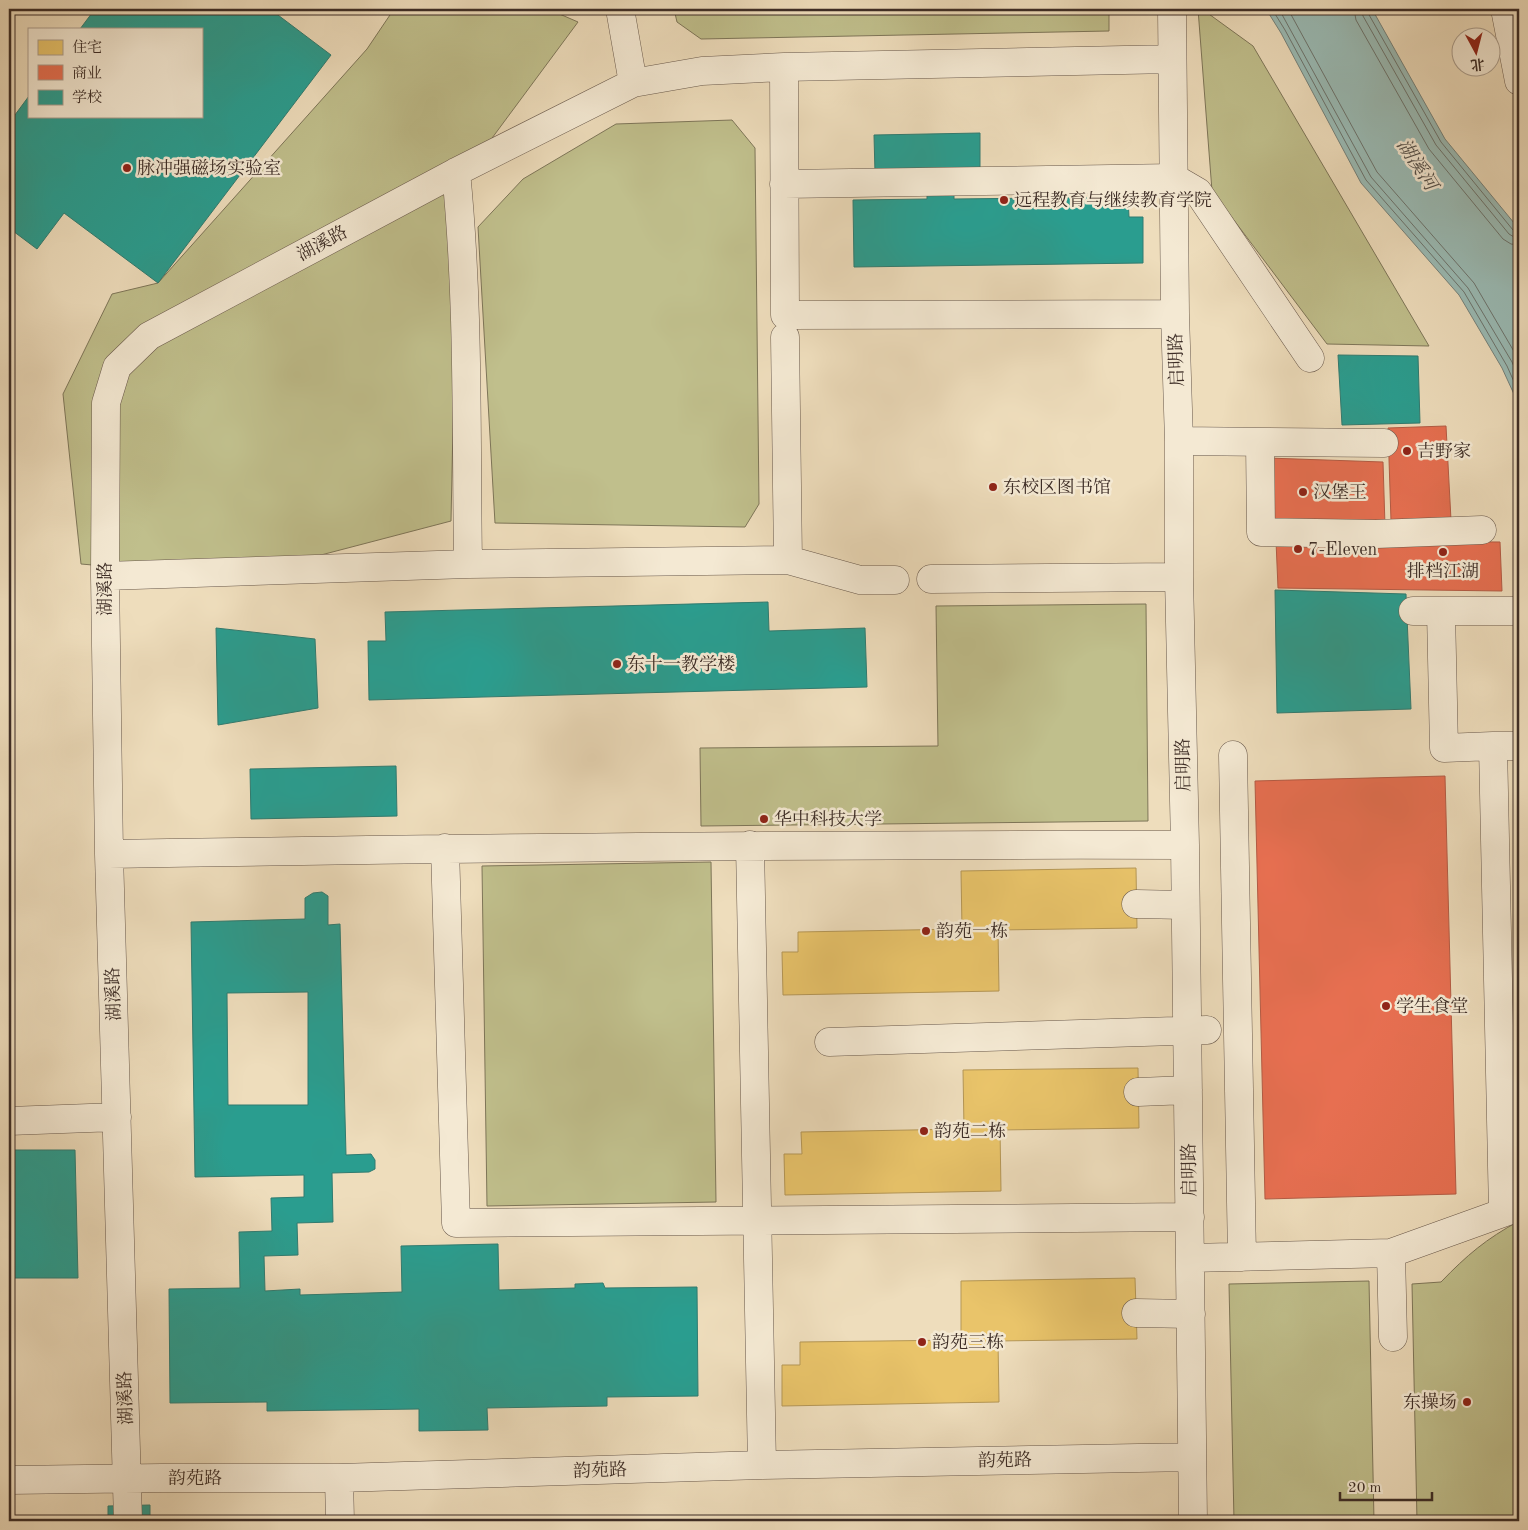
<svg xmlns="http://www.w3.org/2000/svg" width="1528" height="1530" viewBox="0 0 1528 1530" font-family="'Old Standard TT','Noto Serif SC',serif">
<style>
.green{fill:#c0bf8c;stroke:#7e7659}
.water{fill:#9abbb5;stroke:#75827c}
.homes{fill:#e9c46a;stroke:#b59756}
.shops{fill:#e76f51;stroke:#b45b44}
.schools{fill:#2a9d8f;stroke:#307b70;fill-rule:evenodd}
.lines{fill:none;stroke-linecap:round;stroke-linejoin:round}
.shore{stroke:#6c746e;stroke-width:1}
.minor-casing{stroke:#69594c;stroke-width:29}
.minor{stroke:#f4e9d3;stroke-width:28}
.poi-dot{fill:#8f2418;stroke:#f4e9d3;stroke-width:2}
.labels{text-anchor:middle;stroke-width:5;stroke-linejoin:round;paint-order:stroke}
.poi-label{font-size:18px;fill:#3d2d26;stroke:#f4e9d3;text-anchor:start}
.street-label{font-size:18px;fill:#3d2d26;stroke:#f4e9d3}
.water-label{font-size:19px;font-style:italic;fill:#54504a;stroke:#f4e9d3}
</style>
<rect width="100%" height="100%" fill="#eeddbc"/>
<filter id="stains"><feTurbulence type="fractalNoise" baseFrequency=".004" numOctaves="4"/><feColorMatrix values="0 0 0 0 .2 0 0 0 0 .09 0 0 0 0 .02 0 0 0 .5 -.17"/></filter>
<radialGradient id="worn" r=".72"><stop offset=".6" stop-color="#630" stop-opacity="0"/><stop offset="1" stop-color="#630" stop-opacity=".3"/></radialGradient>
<!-- green -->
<path class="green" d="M394 9H548L578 22 458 184 451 521 298 561 115 567 81 564 63 394 112 294 158 283 367 49Z
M674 9H1109V31L701 39 677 22Z
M1198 9H1202L1253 46 1429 346 1327 344 1212 191Z
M732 120 755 148 759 504 745 527 495 523 478 227 523 179 616 124Z
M1146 604 1148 821 701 826 700 748 938 746 936 606Z
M711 862 716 1202 487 1206 482 866Z
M1519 1221V1521H1417L1412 1284 1441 1282C1467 1255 1486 1239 1519 1221Z
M1369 1281 1374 1521H1234L1229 1284Z"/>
<!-- water -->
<path class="water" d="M1266 9H1372L1445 139 1519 229V405L1502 368 1459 295 1361 183 1281 33Z"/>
<!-- homes -->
<path class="homes" d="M1136 868 1137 928 998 930 999 991 783 995 782 952H798V932L962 929 961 871Z
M1138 1068 1139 1128 1000 1130 1001 1191 785 1195 784 1154H802L801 1132 964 1129 963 1070Z
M1135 1278 1137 1339 998 1341 999 1402 782 1406V1365H800V1342L961 1340V1281Z"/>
<!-- shops -->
<path class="shops" d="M1446 426 1451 520 1391 521 1388 428Z
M1267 458 1383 462 1385 526 1269 521Z
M1276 541 1500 542 1502 591 1278 588Z
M1445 776 1456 1194 1265 1199 1255 781Z"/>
<!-- schools -->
<path class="schools" d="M95 9H270L331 55 158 283 64 213 37 249 9 228V123L29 96V116H201V29H80Z
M980 133V173H954V199L1128 197 1129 217H1143V263L854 267 853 200 927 199V172L875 173 874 135Z
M1338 355 1418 356 1420 423 1342 425Z
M1275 590 1406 594 1411 709 1277 713Z
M768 602 769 631 865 628 867 687 369 700 368 641H386L385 612Z
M216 628 315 639 318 708 218 725Z
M396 766 397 816 251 819 250 769Z
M322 892 328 896V925L340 924 346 1155 371 1154 375 1160V1169L369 1172 332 1173 333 1222 297 1223 298 1255 264 1256 265 1291 300 1289V1295L402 1292 401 1246 498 1244 499 1290 575 1288V1284L603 1283 605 1288 697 1287 698 1396 607 1397V1406L487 1408 488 1430 419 1431V1409L267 1411V1402L170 1403 169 1289 240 1288 239 1232 272 1231 271 1198 304 1197V1175L195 1177 191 922 305 919V898L313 893ZM308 992V1105H228L227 993Z
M9 1150H75L78 1278H11L13 1429H9Z
M150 1505V1521H108V1506Z"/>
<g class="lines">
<!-- shore -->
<path class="shore" d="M1272 9 1285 30 1366 180 1464 292 1507 366 1519 393
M1279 9 1371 177 1468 288 1512 362 1519 378
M1288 9 1377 172 1474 283 1519 360
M1354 9 1356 20 1429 149 1503 239 1511 244 1519 245
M1361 9 1363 16 1436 145 1509 234 1514 237 1519 238
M1368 9V13L1441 142 1513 230 1519 231"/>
<!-- minor casing -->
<g class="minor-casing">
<path id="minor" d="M620 9 633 83
M1172 9 1175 314 1179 441V577L1185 845 1193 1521
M1505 9 1519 81
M784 67 785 315 1175 314
M456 172C469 302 466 433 468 564
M784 184 1174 178 1198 192 1310 358
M785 337 788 560 860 580H895
M1179 441 1384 443
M1260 442 1261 532 1376 534 1482 530
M105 576 468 564 788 560
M931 579 1179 577
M1413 611H1519
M1441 612 1444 748 1493 746
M1233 755 1242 1257
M750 845 762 1465
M445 848 456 1223 1190 1217
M109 854C468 848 826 844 1185 845
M1136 904 1185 905
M829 1042 1207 1030
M1138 1092 1188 1090
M9 1121 117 1117
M1503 1212 1493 746H1519
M1391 1253 1393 1337
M1190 1258 1391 1253 1519 1207
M1136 1313 1191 1314
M339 1478 340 1521
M9 1480 162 1478H339L762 1465 1192 1457
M128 1521 109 854 105 576 106 403 117 367 149 336 456 172 633 83 702 71 784 67 1172 59"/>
</g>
<!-- minor -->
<use href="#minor" class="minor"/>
</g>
<!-- markers -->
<g class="poi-dot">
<circle cx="127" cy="168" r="5"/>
<circle cx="1004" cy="200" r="5"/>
<circle cx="1407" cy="451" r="5"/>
<circle cx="993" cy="487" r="5"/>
<circle cx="1303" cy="492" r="5"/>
<circle cx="1298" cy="549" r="5"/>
<circle cx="1443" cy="552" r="5"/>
<circle cx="617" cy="664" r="5"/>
<circle cx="764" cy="819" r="5"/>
<circle cx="926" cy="931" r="5"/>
<circle cx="1386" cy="1006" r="5"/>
<circle cx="924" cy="1131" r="5"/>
<circle cx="922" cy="1342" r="5"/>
<circle cx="1467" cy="1402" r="5"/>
</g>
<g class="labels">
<!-- poi labels -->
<g class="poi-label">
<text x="137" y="174">脉冲强磁场实验室</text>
<text x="1014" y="206">远程教育与继续教育学院</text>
<text x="1417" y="457">吉野家</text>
<text x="1003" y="493">东校区图书馆</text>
<text x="1313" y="498">汉堡王</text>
<text x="1308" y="555">7-Eleven</text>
<text x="1443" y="577" text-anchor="middle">排档江湖</text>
<text x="627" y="670">东十一教学楼</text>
<text x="774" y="825">华中科技大学</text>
<text x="936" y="937">韵苑一栋</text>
<text x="1396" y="1012">学生食堂</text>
<text x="934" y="1137">韵苑二栋</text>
<text x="932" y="1348">韵苑三栋</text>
<text x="1457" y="1408" text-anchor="end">东操场</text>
</g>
<!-- street labels -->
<g class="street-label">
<text transform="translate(322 243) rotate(-28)" y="6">湖溪路</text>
<text transform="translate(1176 360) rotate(-92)" y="6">启明路</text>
<text transform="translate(105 589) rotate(-90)" y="6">湖溪路</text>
<text transform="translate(1183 765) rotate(-91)" y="6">启明路</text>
<text transform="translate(113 994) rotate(-92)" y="6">湖溪路</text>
<text transform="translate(1189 1170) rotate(-91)" y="6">启明路</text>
<text transform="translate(125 1398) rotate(-92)" y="6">湖溪路</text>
<text transform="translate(1005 1460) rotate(-1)" y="6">韵苑路</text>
<text transform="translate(600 1470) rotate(-2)" y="6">韵苑路</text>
<text x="195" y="1484">韵苑路</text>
</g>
<!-- water labels -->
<g class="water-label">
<text transform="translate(1418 164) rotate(57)" y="7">湖溪河</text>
</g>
</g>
<!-- margin -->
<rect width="1528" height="1530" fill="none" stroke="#eeddbc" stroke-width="30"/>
<rect x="10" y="10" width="1508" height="1510" fill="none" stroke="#3d2d26" stroke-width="2.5"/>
<rect x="15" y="15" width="1498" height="1500" fill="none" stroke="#3d2d26"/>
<!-- legend -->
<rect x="28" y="28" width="175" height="90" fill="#f4e9d3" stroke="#ab9e8e"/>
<rect x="38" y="40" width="25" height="15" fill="#e9c46a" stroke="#ab9e8e"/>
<text x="72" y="52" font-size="15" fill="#3d2d26">住宅</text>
<rect x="38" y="65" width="25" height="15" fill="#e76f51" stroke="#ab9e8e"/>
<text x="72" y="78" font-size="15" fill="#3d2d26">商业</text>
<rect x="38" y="90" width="25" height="15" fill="#2a9d8f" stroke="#ab9e8e"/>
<text x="72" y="102" font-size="15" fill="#3d2d26">学校</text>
<!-- north arrow -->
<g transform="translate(1476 52) rotate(173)"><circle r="24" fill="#f4e9d3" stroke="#ab9e8e"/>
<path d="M0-4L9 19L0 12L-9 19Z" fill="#8f2418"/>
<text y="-8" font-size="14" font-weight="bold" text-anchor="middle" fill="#3d2d26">北</text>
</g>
<!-- scale -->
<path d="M1340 1492v8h92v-8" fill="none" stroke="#3d2d26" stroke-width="2.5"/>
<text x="1348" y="1492" font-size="15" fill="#3d2d26" stroke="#f4e9d3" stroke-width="4" paint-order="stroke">20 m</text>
<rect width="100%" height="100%" filter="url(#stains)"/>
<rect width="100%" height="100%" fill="url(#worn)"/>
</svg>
